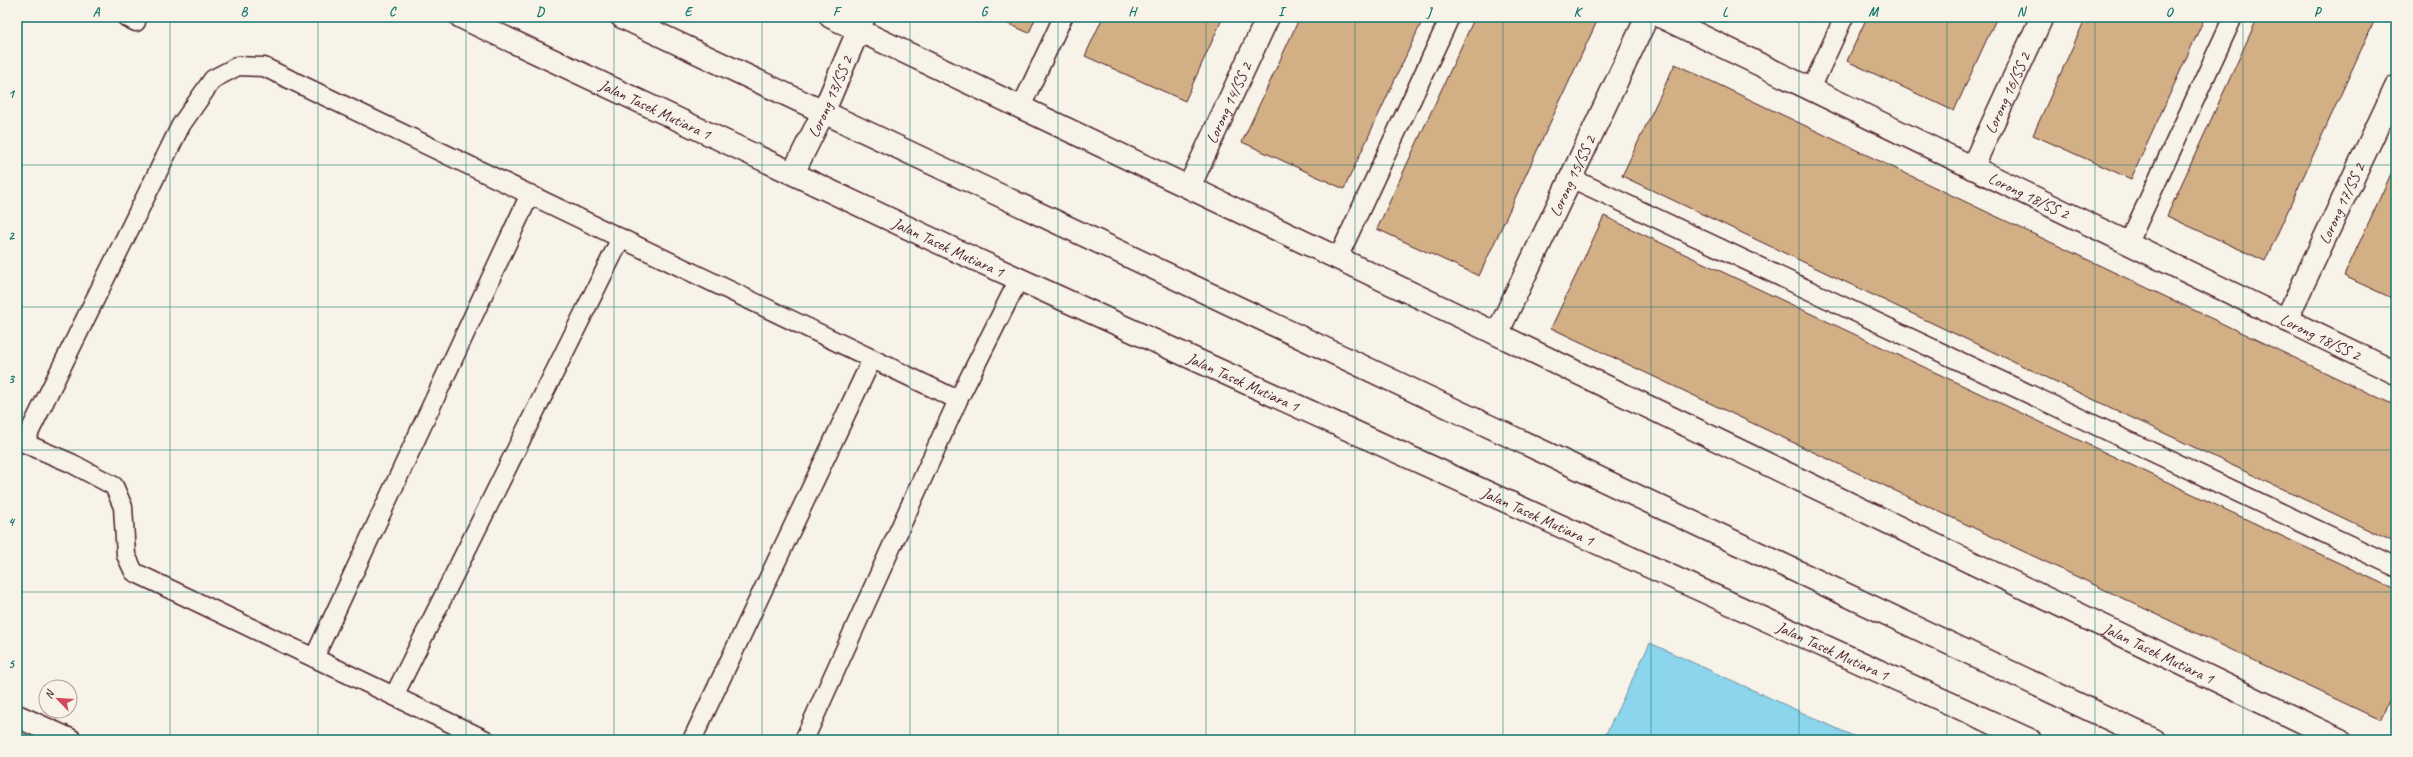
<svg xmlns="http://www.w3.org/2000/svg" width="2413" height="757" viewBox="0 0 2413 757" font-family="Caveat,sans-serif">
<style>
.water{fill:#8bd6ec;stroke:#718d9f}
.building{fill:#d3af85;stroke:#4a1f2b}
.lines{fill:none;stroke-linecap:round;stroke-linejoin:round}
.lane-casing{stroke:#4a1f2b;stroke-width:21}
.street-casing{stroke:#4a1f2b;stroke-width:25}
.secondary-casing{stroke:#4a1f2b;stroke-width:25}
.lane{stroke:#f7f3e8;stroke-width:18}
.street{stroke:#f7f3e8;stroke-width:22}
.secondary{stroke:#f7f3e8;stroke-width:22}
.grid{fill:none;stroke:#0f766e;stroke-width:1;stroke-opacity:0.55}
.labels{text-anchor:middle;stroke-width:3.5;stroke-linejoin:round;paint-order:stroke}
.street-label{font-size:16px;fill:#4a1f2b;stroke:#f7f3e8}
.neatline{fill:none;stroke:#0f766e;stroke-width:1.5}
.grid-label{font-size:13px;text-anchor:middle;font-weight:bold;fill:#0f766e}
</style>
<rect width="100%" height="100%" fill="#f7f3e8"/>
<filter id="ink" filterUnits="userSpaceOnUse"><feTurbulence type="fractalNoise" baseFrequency=".025" numOctaves="2"/><feDisplacementMap in="SourceGraphic" scale="8" xChannelSelector="R" yChannelSelector="G"/><feConvolveMatrix kernelMatrix="1 2 1 2 8 2 1 2 1" color-interpolation-filters="sRGB"/></filter>
<g filter="url(#ink)">
<!-- water -->
<path class="water" d="M1650 643 1862 740H1603Z"/>
<!-- building -->
<path class="building" d="M993 17H1036L1029 33Z
M1103 17H1223L1185 101 1085 56Z
M1300 17H1424L1344 189 1242 142Z
M1475 17H1599L1479 276 1377 229Z
M1803 17H1817L1815 22Z
M1867 17H1997L1954 111 1847 61Z
M2086 17H2205L2131 179 2033 135Z
M2258 17H2376L2265 261 2167 216Z
M1675 64 2396 406V543L1622 176Z
M2396 163V300L2344 276Z
M1604 216 2396 590V687L2380 720 1551 328Z"/>
<g class="lines">
<!-- lane casing -->
<g class="lane-casing">
<path id="lane" d="M126 17 136 22
M1811 89 1844 17
M1021 107 1063 17
M1571 178 2396 567
M2128 244 2233 17
M1338 258 1450 17
M17 440 71 463 114 486 123 507 126 555 134 572 486 740
M24 443 181 125 213 79 238 66 264 67 958 400
M314 658 530 194
M394 696 621 238
M692 740 872 359
M804 740 958 400 1019 279"/>
</g>
<!-- street casing -->
<g class="street-casing">
<g id="street">
<path id="s1" d="M831 17 1497 334 2340 740"/>
<path id="s2" d="M1662 17 2396 373"/>
<path id="s3" d="M1972 168 2042 17"/>
<path id="s4" d="M793 173 823 113 864 17"/>
<path id="s5" d="M1189 187 1268 17"/>
<path id="s6" d="M2286 320 2396 87"/>
<path id="s7" d="M1497 334 1647 17"/>
<path d="M17 716 70 740"/>
</g>
</g>
<!-- secondary casing -->
<g class="secondary-casing">
<g id="secondary">
<path id="s8" d="M461 17 955 250 2030 740"/>
<path d="M622 17 2154 740"/>
</g>
</g>
<!-- lane -->
<use href="#lane" class="lane"/>
<!-- street -->
<use href="#street" class="street"/>
<!-- secondary -->
<use href="#secondary" class="secondary"/>
</g>
</g>
<!-- grid -->
<path class="grid" d="M170 17V740M318 17V740M466 17V740M614 17V740M762 17V740M910 17V740M1058 17V740M1206 17V740M1355 17V740M1503 17V740M1651 17V740M1799 17V740M1947 17V740M2095 17V740M2243 17V740M17 165H2396M17 307H2396M17 450H2396M17 592H2396"/>
<g class="labels">
<!-- street labels -->
<g class="street-label">
<text dy="6" stroke="none"><textPath href="#s3" startOffset="83">Lorong 16/SS 2</textPath></text>
<text dy="6" stroke="none"><textPath href="#s4" startOffset="85">Lorong 13/SS 2</textPath></text>
<text dy="6" stroke="none"><textPath href="#s5" startOffset="93">Lorong 14/SS 2</textPath></text>
<text dy="6" stroke="none"><textPath href="#s8" startOffset="215">Jalan Tasek Mutiara 1</textPath></text>
<text dy="6" stroke="none"><textPath href="#s7" startOffset="175">Lorong 15/SS 2</textPath></text>
<text dy="6" stroke="none"><textPath href="#s2" startOffset="408">Lorong 18/SS 2</textPath></text>
<text dy="6" stroke="none"><textPath href="#s6" startOffset="129">Lorong 17/SS 2</textPath></text>
<text dy="6" stroke="none"><textPath href="#s8" startOffset="539">Jalan Tasek Mutiara 1</textPath></text>
<text dy="6" stroke="none"><textPath href="#s2" startOffset="732">Lorong 18/SS 2</textPath></text>
<text dy="6" stroke="none"><textPath href="#s8" startOffset="863">Jalan Tasek Mutiara 1</textPath></text>
<text dy="6" stroke="none"><textPath href="#s8" startOffset="1187">Jalan Tasek Mutiara 1</textPath></text>
<text dy="6" stroke="none"><textPath href="#s8" startOffset="1511">Jalan Tasek Mutiara 1</textPath></text>
<text dy="6" stroke="none"><textPath href="#s1" startOffset="1472">Jalan Tasek Mutiara 1</textPath></text>
</g>
</g>
<!-- margin -->
<rect width="2413" height="757" fill="none" stroke="#f7f3e8" stroke-width="44"/>
<!-- north arrow -->
<g transform="translate(58 699) rotate(295)"><circle r="19" fill="#f7f3e8" stroke="#b29e9c"/>
<path d="M0-3L7 15L0 10L-7 15Z" fill="#d1495b"/>
<text y="-6" font-size="11" font-weight="bold" text-anchor="middle" fill="#4a1f2b">N</text>
</g>
<rect x="22" y="22" width="2369" height="713" class="neatline"/>
<g class="grid-label">
<text x="96" y="16">A</text>
<text x="244" y="16">B</text>
<text x="392" y="16">C</text>
<text x="540" y="16">D</text>
<text x="688" y="16">E</text>
<text x="836" y="16">F</text>
<text x="984" y="16">G</text>
<text x="1132" y="16">H</text>
<text x="1281" y="16">I</text>
<text x="1429" y="16">J</text>
<text x="1577" y="16">K</text>
<text x="1725" y="16">L</text>
<text x="1873" y="16">M</text>
<text x="2021" y="16">N</text>
<text x="2169" y="16">O</text>
<text x="2317" y="16">P</text>
<text x="11" y="98">1</text>
<text x="11" y="240">2</text>
<text x="11" y="383">3</text>
<text x="11" y="526">4</text>
<text x="11" y="668">5</text>
</g>
</svg>
